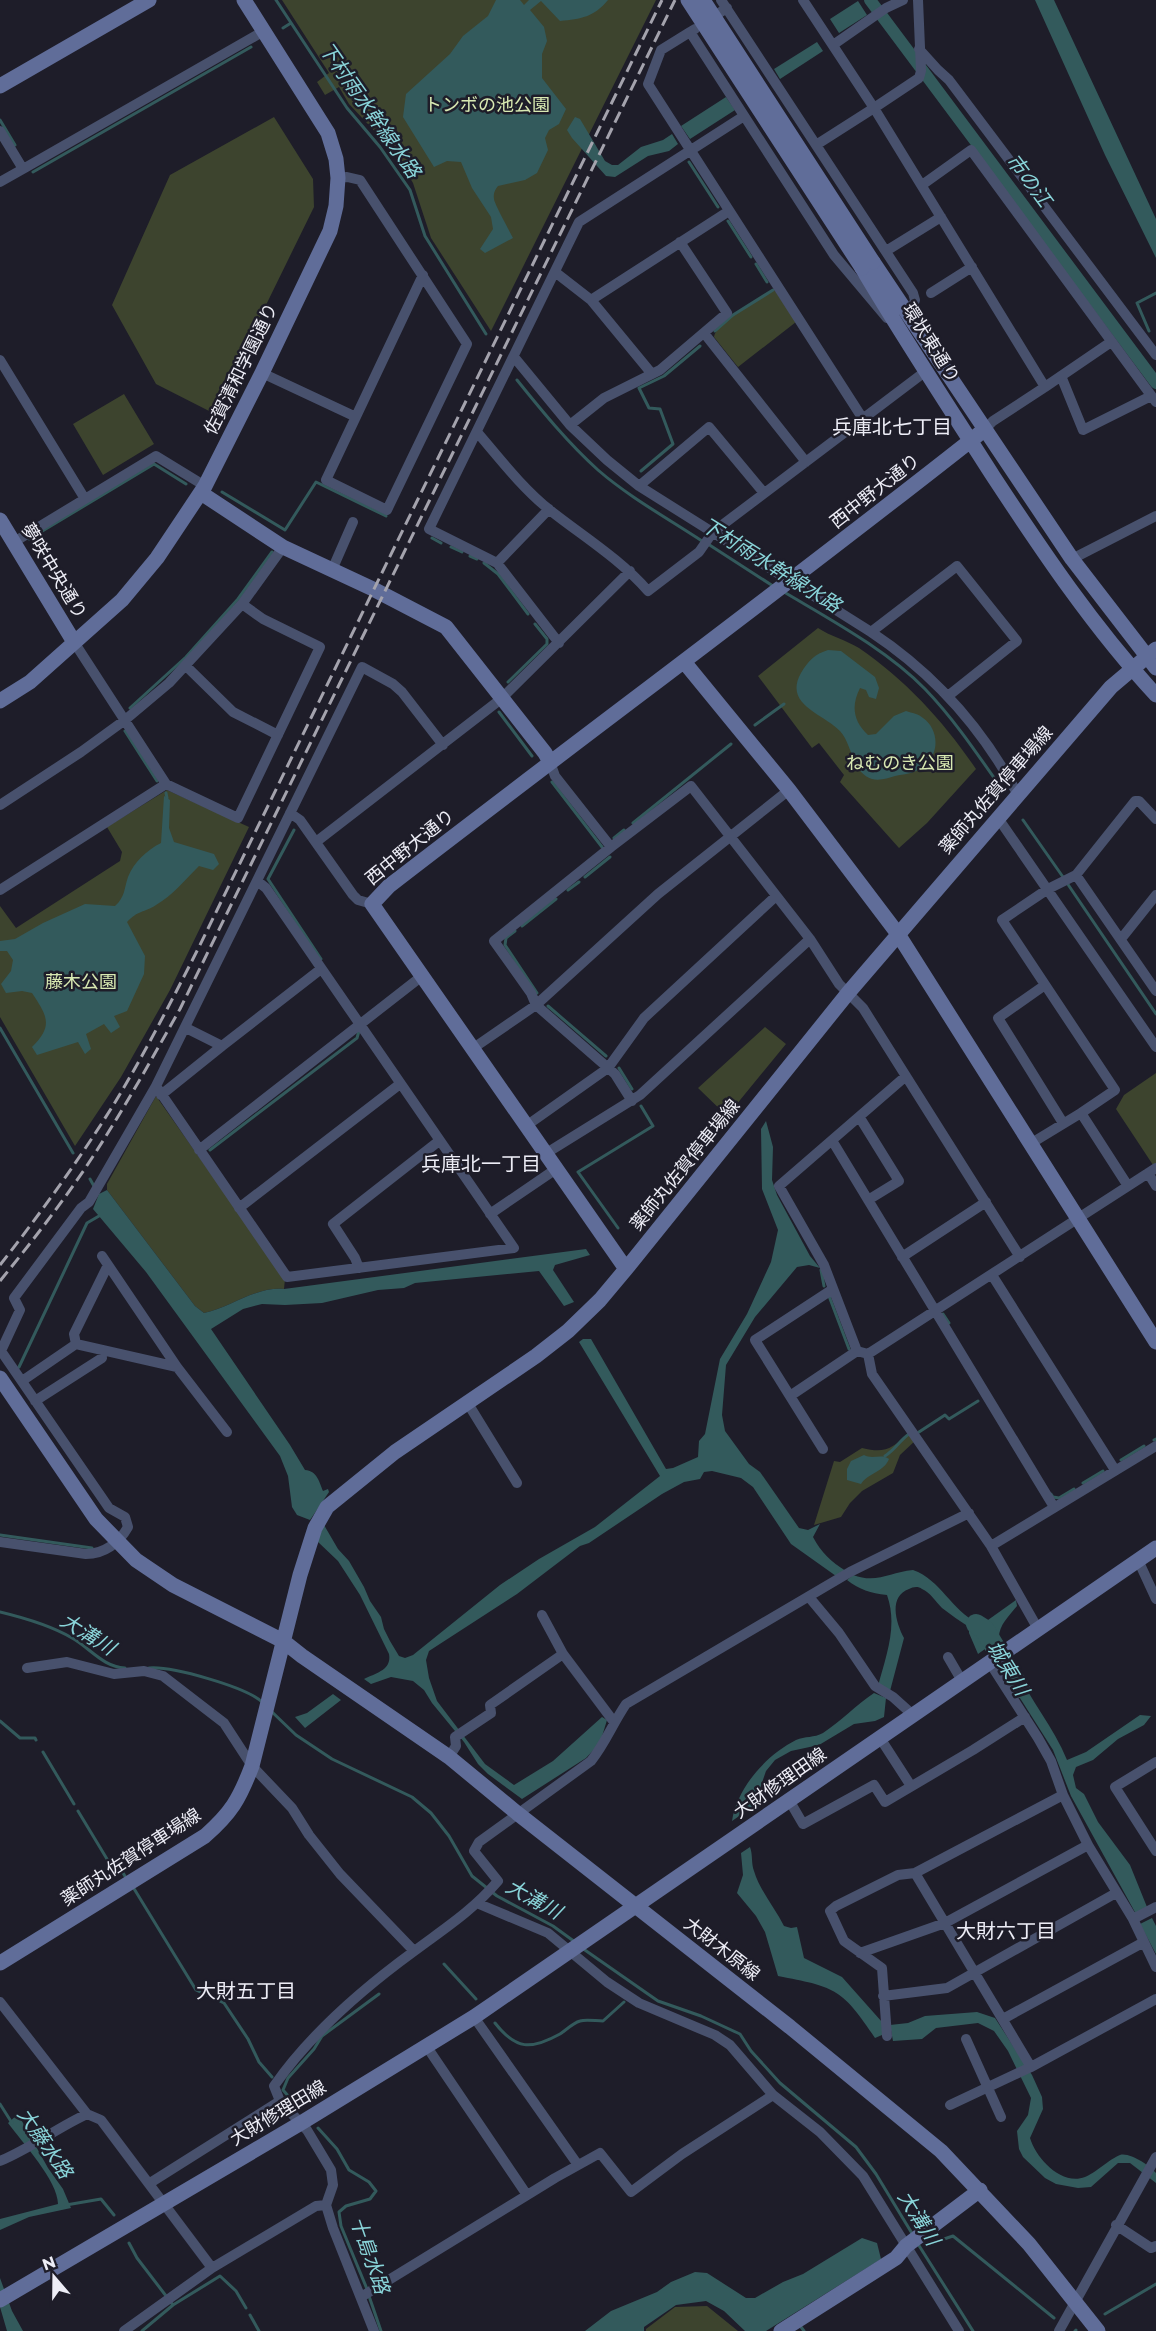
<svg xmlns="http://www.w3.org/2000/svg" width="1156" height="2331" viewBox="0 0 1156 2331" font-family="Montserrat,'Noto Sans JP',sans-serif">
<style>
.green{fill:#3d442e}
.water{fill:#335a5c}
.lines{fill:none;stroke-linecap:round;stroke-linejoin:round}
.stream{stroke:#335a5c;stroke-width:3}
.canal{stroke:#335a5c;stroke-width:12}
.river{stroke:#335a5c;stroke-width:20}
.street{stroke:#48516d;stroke-width:10}
.secondary{stroke:#606d99;stroke-width:15}
.rail{stroke:#a4a3ad;stroke-width:3;stroke-dasharray:12 6;stroke-linecap:butt}
.secondary-bridge{stroke:#606d99;stroke-width:15}
.labels{text-anchor:middle;stroke-width:5;stroke-linejoin:round;paint-order:stroke}
.park-label{font-size:18px;fill:#d8e9b2;stroke:#1e1d29}
.street-label{font-size:18px;fill:#ededf6;stroke:#1e1d29}
.water-label{font-size:20px;font-style:italic;fill:#89d4d9;stroke:#1e1d29}
.neighbourhood-label{font-size:20px;fill:#ededf6;stroke:#1e1d29}
</style>
<rect width="100%" height="100%" fill="#1e1d29"/>
<!-- green -->
<path class="green" d="M282 0H656L491 331 431 238 413 183 403 166 383 140 349 104 339 87 325 95 317 82 329 73Z
M274 117 313 179 314 207 213 413 156 384 112 305 170 175Z
M774 289 796 322 738 367 714 337C717 320 760 298 774 289Z
M124 394 154 444 103 475 73 424Z
M818 628C830 636 846 640 859 648 907 681 944 722 976 769L927 823 899 848 840 782 844 775 819 743 812 748 758 676Z
M167 790 249 827 170 990 121 1077 75 1146 0 1017V906L16 928 120 861 122 852 107 827Z
M765 1027 786 1044 727 1116 698 1088Z
M1156 1073V1163L1153 1165 1116 1109 1124 1095Z
M156 1096 285 1279 284 1289C254 1287 232 1307 204 1313L195 1306 107 1190V1184Z
M909 1434 917 1439 900 1455 893 1473 862 1491 850 1503 841 1517 814 1525 834 1461 840 1462 862 1448C886 1454 891 1448 909 1434Z
M707 2306 738 2331H646V2329L675 2307Z"/>
<!-- water -->
<path class="water" d="M496 0H520L524 5 529 0H608C594 17 581 19 560 21L541 1 530 10 544 27 547 41 542 54V78L566 109 559 124 549 130 545 138 548 150 537 173 525 180 498 186C495 190 493 193 494 199 494 203 509 230 513 238L485 253 480 249 493 229 491 217 472 188 461 162 447 161 434 167 403 117 406 94 450 54 463 36 488 16Z
M1035 0H1054L1156 219V258L1105 155Z
M858 1 867 15 839 33 830 19Z
M817 42 823 51 780 79 774 69Z
M726 97 735 110 690 139 681 126Z
M575 117 580 119 605 161 612 165H618L641 147 663 140 672 134 678 144 669 151 648 156 615 177 606 176 572 138 567 130Z
M828 650 841 651 875 677 879 688 876 699 869 697 866 690 860 688C851 706 853 721 868 735L876 734 894 716 906 711C912 713 919 714 923 718 940 730 940 757 921 768 913 774 904 774 895 776 888 778 880 781 872 779 851 772 853 745 840 731 824 714 783 705 801 673 808 661 815 654 828 650Z
M164 796 170 800 169 828 174 842 214 854 219 864 213 870 199 866C185 880 173 895 156 905 144 913 138 910 127 922L145 956 144 974 127 1011 114 1016 120 1027 111 1033 104 1024 86 1034 91 1049 85 1054 78 1042 37 1055 32 1047C53 1026 48 1017 32 993L22 991 6 993 1 984 11 971 13 960 7 951H0V941L15 939 43 923 85 904 115 906C125 897 124 889 128 877 134 862 147 850 161 843Z
M766 1121 773 1147 772 1180 777 1195 810 1256 820 1268 809 1265 797 1267 755 1317 726 1365 722 1415 725 1431 749 1464 760 1472 799 1528 808 1530 820 1524 813 1537C821 1552 831 1562 846 1571L836 1576 791 1544 753 1487 741 1478 712 1471 704 1472 700 1479 684 1482 662 1494 589 1543 580 1546 517 1594 429 1651 426 1660 429 1678 437 1701 485 1764 514 1785 553 1761 602 1717 607 1720 600 1743 586 1758 522 1799 488 1774 478 1764 464 1742 432 1703 424 1690 413 1681 391 1677 371 1684 364 1679C376 1673 392 1670 389 1654L360 1595 338 1561 317 1541 324 1525 338 1549 349 1561 364 1587 370 1601 381 1617 384 1629 390 1641 399 1656 405 1658 413 1655 500 1585 539 1559 595 1527 660 1476 579 1342 583 1339H591L666 1469 673 1468 698 1457 699 1441 705 1434 720 1359 747 1314 771 1262 778 1230 762 1189 761 1129Z
M107 1190 195 1306 204 1313C232 1307 254 1287 284 1289L586 1249 590 1255 555 1265 553 1270 574 1302 564 1306 539 1271 415 1283 404 1288 378 1290 322 1303 285 1305 262 1304 243 1309 211 1329 290 1445 305 1470C317 1471 319 1481 323 1491L328 1489 329 1492 310 1520 297 1515 292 1507 288 1476 280 1456 146 1272 93 1209 99 1194Z
M864 1455C873 1460 881 1453 889 1459 884 1472 868 1473 861 1484L847 1480V1469L851 1461Z
M913 1570C941 1580 951 1610 978 1623L988 1620 1016 1600 1017 1606C1009 1616 998 1626 999 1639L978 1654 969 1633V1627C960 1621 951 1615 942 1608 936 1602 930 1592 922 1589 918 1586 913 1587 909 1589 888 1597 896 1623 904 1638L890 1691 878 1686C886 1656 898 1626 887 1595 870 1593 860 1590 847 1580L853 1575C877 1584 890 1572 913 1570Z
M1013 1662C1027 1697 1053 1725 1067 1760L1086 1752 1140 1715 1151 1716 1144 1725 1118 1739 1093 1760 1076 1767 1073 1775 1076 1788 1084 1794 1098 1822 1130 1865 1147 1907 1136 1914 1071 1796 1053 1750 1006 1676 1004 1668Z
M874 1693 886 1698 884 1717 875 1721 854 1724 819 1745 791 1751 775 1760 766 1771 754 1806 732 1821C737 1788 766 1755 796 1740 805 1736 814 1738 823 1733 840 1722 856 1705 874 1693Z
M333 1694 341 1700 305 1728 295 1717 307 1713Z
M750 1847C753 1855 751 1863 754 1871 760 1891 775 1908 784 1926L791 1928 797 1927 804 1958 842 1977 882 2022V2035L875 2038C842 1988 835 1987 778 1976L765 1932 756 1916 737 1893 743 1875 741 1853Z
M1152 1918 1156 1926V1954L1140 1924Z
M977 2012 995 2018 1032 2075 1042 2097 1043 2109 1030 2138C1036 2158 1061 2186 1085 2177 1094 2174 1111 2158 1120 2155 1130 2152 1150 2166 1156 2173V2183L1130 2163H1118L1091 2187 1078 2188 1056 2184 1045 2178 1023 2157 1019 2149 1017 2131 1028 2115 1031 2098 1008 2051 994 2031 978 2023 936 2028 922 2039 893 2041 890 2025 908 2023 925 2016Z
M18 2114 48 2168 63 2189 71 2208 29 2217 0 2230V2219L58 2204C58 2181 22 2142 8 2123Z
M862 2238 877 2243 881 2259 766 2331H745L724 2311 706 2301 676 2305 644 2327V2331H585L611 2311 657 2292 671 2282 695 2272 707 2273 746 2298H755L783 2282 803 2274Z
M0 2278 12 2311 23 2331H7L0 2307Z"/>
<g class="lines">
<!-- stream -->
<path class="stream" d="M276 0 347 108 380 147 410 190 425 236 486 334
M283 28 291 23
M0 120 15 145
M689 162 718 207
M33 172 251 47
M728 221 751 257
M756 264 767 282
M715 331 733 315 773 290
M1149 331 1137 303 1156 293
M517 380C542 411 568 443 598 470 629 497 667 518 702 541
M641 471 673 444 660 409 649 408 639 388 664 376 700 346
M222 492 285 530 316 482 386 516
M432 538 441 543
M29 539 154 464 186 484
M708 544 773 586
M451 547 462 552
M470 556 477 559
M484 563 498 574 528 614
M784 592C831 620 887 650 925 689 953 718 976 752 999 785
M508 682 547 644V639L535 624
M130 708 186 657 238 599 272 552
M499 712 532 756
M755 725 784 704
M125 731 157 781
M552 782 602 847
M166 793 167 798
M1023 820 1063 877
M633 823 731 744
M294 830 268 879 321 959
M614 838 624 830
M585 877 610 857
M1067 883 1156 1014
M568 890 579 882
M522 926 556 899
M515 931 506 938 505 945 537 993
M548 1006 606 1056
M0 1028 73 1153
M619 1068 632 1089
M210 1150 357 1038 359 1031
M90 1179 95 1188
M618 1228 578 1172 653 1126 641 1106
M821 1270 824 1286
M829 1296 849 1349
M943 1314 949 1323
M19 1367 87 1223 99 1216
M919 1432 945 1415 949 1419 978 1401
M1154 1440 1156 1439
M885 1456C896 1449 899 1441 909 1434
M1121 1460 1144 1446
M1083 1483 1103 1471
M1051 1494 1053 1497 1059 1498 1074 1489
M0 1535 92 1548
M0 1612C25 1618 50 1625 72 1638 90 1648 103 1667 125 1668
M149 1668C172 1666 246 1687 262 1702
M271 1711 296 1735 332 1759 412 1797 431 1813 449 1836 472 1876 497 1896 553 1926 575 1942
M0 1721 20 1738H35L36 1740
M43 1752 74 1804
M78 1811 110 1864 122 1871 126 1878
M133 1887 196 1990 224 2003 248 2039 259 2062 272 2077
M582 1948 658 2001 701 2016 740 2034 751 2051 780 2083 856 2147 876 2174 913 2235
M444 1964 476 1999
M495 2023C516 2050 531 2050 560 2034 566 2030 573 2023 580 2021 586 2019 596 2021 603 2021L624 2002
M283 2090 288 2078 314 2049 322 2036 379 1994
M283 2090 297 2106
M0 2104 12 2123
M318 2128 337 2149 349 2170 369 2182 376 2191 370 2199 346 2206 339 2212 341 2226 367 2289
M66 2205 101 2199 114 2215
M938 2241 953 2236 1054 2318
M129 2243 137 2258 173 2305 220 2276 236 2291 246 2308
M918 2244 973 2331
M369 2296 381 2331
M1105 2314 1156 2284
M250 2315 259 2331
M801 2327 804 2331
M142 2331 173 2305
M1075 2331 1076 2330"/>
<!-- canal -->
<path class="canal" d="M870 0 1156 383"/>
<!-- river -->
<path class="river" d="M976 1624 984 1629 1020 1688"/>
<!-- street -->
<path class="street" d="M721 0 816 145 874 108 803 0
M918 0 921 71 919 78 874 108 1045 387 993 421 984 430
M708 20 727 8
M695 29 690 32 834 255 887 318
M690 32 661 50 648 84 863 419
M833 45 886 8 903 0
M919 49 938 70 949 80 1156 355
M0 131 23 169 264 31
M816 145 913 293 915 300 910 315
M338 178 347 177 360 180 467 344 387 510 326 480 423 275
M0 182 23 169
M922 185 971 150 1156 402
M886 251 941 217
M555 272 591 300 652 374
M931 293 972 267
M591 300 729 211
M704 333 806 462
M514 357 570 425 607 460 639 486 871 632C933 673 983 729 1018 795
M0 360 85 499
M262 373 356 417
M1061 376 1083 430 1151 396
M1045 387 1111 342
M570 425 604 398 660 370 727 313 680 242
M477 432C500 459 523 489 551 511 584 537 620 559 648 591L699 552 713 532 926 371
M639 486 709 427 764 493
M14 542 156 456 205 486
M1072 559 1156 516
M497 563 549 509
M332 570 353 522
M871 632 957 566 1017 641 948 696
M74 642 166 784 238 818 320 647 263 619 242 604
M559 643 497 563 429 529 579 222 744 116
M186 666 233 712 278 735
M0 805 81 752 125 720 169 683 242 604 283 547
M290 813 300 820 353 895 358 900 372 904
M998 818 1156 1047
M316 842 501 699 630 571
M611 847 494 941 531 993 536 1005 615 1074 632 1101
M1076 875 1156 991
M257 881 266 888 514 1248 287 1277 156 1086 362 667 393 684 402 692 443 745
M0 890 166 784
M810 939 839 984 863 1008 1020 1257
M1121 939 1156 895
M1045 985 998 1018 1063 1123
M186 1028 222 1046 321 969
M472 1049 536 1005 658 894 789 790
M906 1076 779 1186 824 1265 857 1351 868 1354 1156 1168
M161 1095 222 1046
M1081 1113 1128 1186
M860 1118 899 1181 868 1200
M526 1126 608 1068 644 1018 776 896
M833 1142 1054 1507
M1030 1144 1081 1113 1115 1090 1002 920 1048 889 1076 875 1135 801H1139L1156 819
M199 1150 422 976
M545 1154 640 1095 810 939 691 786 611 847 555 776 550 762
M1148 1173 1156 1186
M239 1208 400 1084
M490 1214 556 1169
M102 1256 177 1367
M902 1257 986 1202
M359 1268 355 1258 333 1224 439 1141
M992 1275 1115 1470
M76 1344 74 1334 108 1265
M868 1354 872 1374 991 1546 1038 1629
M22 1381 76 1344 177 1367 227 1432
M790 1396 857 1351
M35 1401 102 1358
M467 1402 517 1483
M823 1449 755 1340 833 1289
M0 1542 86 1554C104 1554 119 1543 128 1527L125 1517 109 1508 1 1351 20 1310 14 1298 81 1208 89 1202 156 1086
M991 1546 1156 1446
M1138 1560 1156 1599
M809 1597 839 1633 875 1686 893 1697 913 1715
M542 1615 563 1654 614 1722
M948 1657 962 1681
M990 1663 1038 1738 1051 1761 1063 1795 1088 1845 1133 1919 1156 1967
M27 1668 67 1662 114 1674 144 1671 163 1676 224 1723 252 1766 292 1808 309 1835 340 1874 414 1951
M880 1738 911 1786
M449 1757 456 1746 455 1737 491 1713 490 1705 563 1654
M1156 1762 1115 1787 1156 1851
M1063 1795 915 1873 1031 2067 1156 1999
M789 1800 803 1824 874 1785 885 1802 973 1750 1025 1717
M479 1904 548 1933 607 1982 639 2003 715 2035 730 2045 773 2095 820 2132 863 2176 959 2331
M1133 1919 1156 1907
M860 1953 945 1923 1088 1845
M883 1996 947 1988 1116 1893
M0 2002 87 2114 101 2120 212 2268 124 2331
M474 2017 578 2165
M1003 2019 1144 1942
M887 2036 882 1968 844 1941 830 1911 836 1906 898 1875 915 1873
M966 2039 1001 2117
M427 2047 527 2195
M950 2105 1031 2067
M0 2161C31 2148 57 2128 87 2114
M150 2183 280 2101
M326 2205 333 2228 374 2331
M1116 2225 1151 2248 1156 2246
M212 2268 316 2206 326 2205 333 2185 331 2170 307 2130 280 2101 274 2086C311 2033 361 1990 413 1952 445 1928 471 1912 498 1881L474 1851 479 1842 591 1761C605 1744 613 1723 626 1704L850 1572 969 1513
M361 2297 555 2178 600 2153 631 2192 682 2154 773 2095
M1059 2331 1156 2157"/>
<!-- secondary -->
<path class="secondary" d="M0 86 149 0
M873 262 1072 559 1156 668
M862 268C904 339 949 407 993 476 1043 552 1094 628 1156 695
M201 493 283 547 373 589 446 627 545 753 550 762
M0 520 74 642
M685 663 789 790 898 934 1156 1342
M0 701 30 682 122 600 157 558 205 486 262 373 330 231 336 206 338 178 336 159 328 133 244 0
M626 1269 372 904 389 886C587 733 788 585 984 430
M0 1378 96 1519 136 1560 173 1585 283 1641 302 1656 449 1757 517 1813 790 2027 941 2151 1029 2244 1098 2331
M0 1963 205 1836C231 1813 239 1800 252 1766L300 1575 315 1528 327 1507 395 1452 536 1356 568 1331 600 1300 626 1269 848 993 1111 687 1156 649
M0 2300 301 2123 474 2017 1156 1548
M781 2331 896 2258 906 2246 980 2190"/>
<!-- rail -->
<path class="rail" d="M0 1265C40 1214 79 1160 114 1104 145 1053 172 1000 199 947L662 0
M0 1281C30 1244 59 1207 86 1167 120 1116 150 1062 180 1009L675 0"/>
<!-- secondary-bridge -->
<path class="secondary-bridge" d="M688 0 862 268
M703 0 873 262"/>
</g>
<g class="labels">
<!-- park labels -->
<g class="park-label">
<text x="487" y="111">トンボの池公園</text>
<text x="900" y="769">ねむのき公園</text>
<text x="81" y="988">藤木公園</text>
</g>
<!-- street labels -->
<g class="street-label">
<text transform="translate(931 343) rotate(58)" y="6">環状東通り</text>
<text transform="translate(241 369) rotate(-64)" y="6">佐賀清和学園通り</text>
<text transform="translate(875 491) rotate(-38)" y="6">西中野大通り</text>
<text transform="translate(54 571) rotate(59)" y="6">夢咲中央通り</text>
<text transform="translate(996 790) rotate(-49)" y="6">薬師丸佐賀停車場線</text>
<text transform="translate(410 847) rotate(-39)" y="6">西中野大通り</text>
<text transform="translate(685 1165) rotate(-51)" y="6">薬師丸佐賀停車場線</text>
<text transform="translate(780 1783) rotate(-35)" y="6">大財修理田線</text>
<text transform="translate(131 1857) rotate(-33)" y="6">薬師丸佐賀停車場線</text>
<text transform="translate(722 1949) rotate(38)" y="6">大財木原線</text>
<text transform="translate(278 2113) rotate(-31)" y="6">大財修理田線</text>
</g>
<!-- water labels -->
<g class="water-label">
<text transform="translate(370 110) rotate(55)" y="7">下村雨水幹線水路</text>
<text transform="translate(1029 180) rotate(53)" y="7">市の江</text>
<text transform="translate(771 565) rotate(32)" y="7">下村雨水幹線水路</text>
<text transform="translate(88 1634) rotate(32)" y="7">大溝川</text>
<text transform="translate(1008 1668) rotate(58)" y="7">城東川</text>
<text transform="translate(534 1899) rotate(29)" y="7">大溝川</text>
<text transform="translate(45 2143) rotate(56)" y="7">大藤水路</text>
<text transform="translate(919 2218) rotate(58)" y="7">大溝川</text>
<text transform="translate(370 2255) rotate(71)" y="7">十島水路</text>
</g>
<!-- neighbourhood labels -->
<g class="neighbourhood-label">
<text x="892" y="434">兵庫北七丁目</text>
<text x="481" y="1171">兵庫北一丁目</text>
<text x="1006" y="1938">大財六丁目</text>
<text x="246" y="1998">大財五丁目</text>
</g>
</g>
<!-- north arrow -->
<g transform="translate(54 2277) rotate(340)" stroke="#1e1d29" stroke-width="4.5" paint-order="stroke">
<path d="M0-4.5L10 22L0 15L-10 22Z" fill="#ededf6"/>
<text y="-9" font-size="16" font-weight="bold" text-anchor="middle" fill="#ededf6">N</text>
</g>
</svg>
